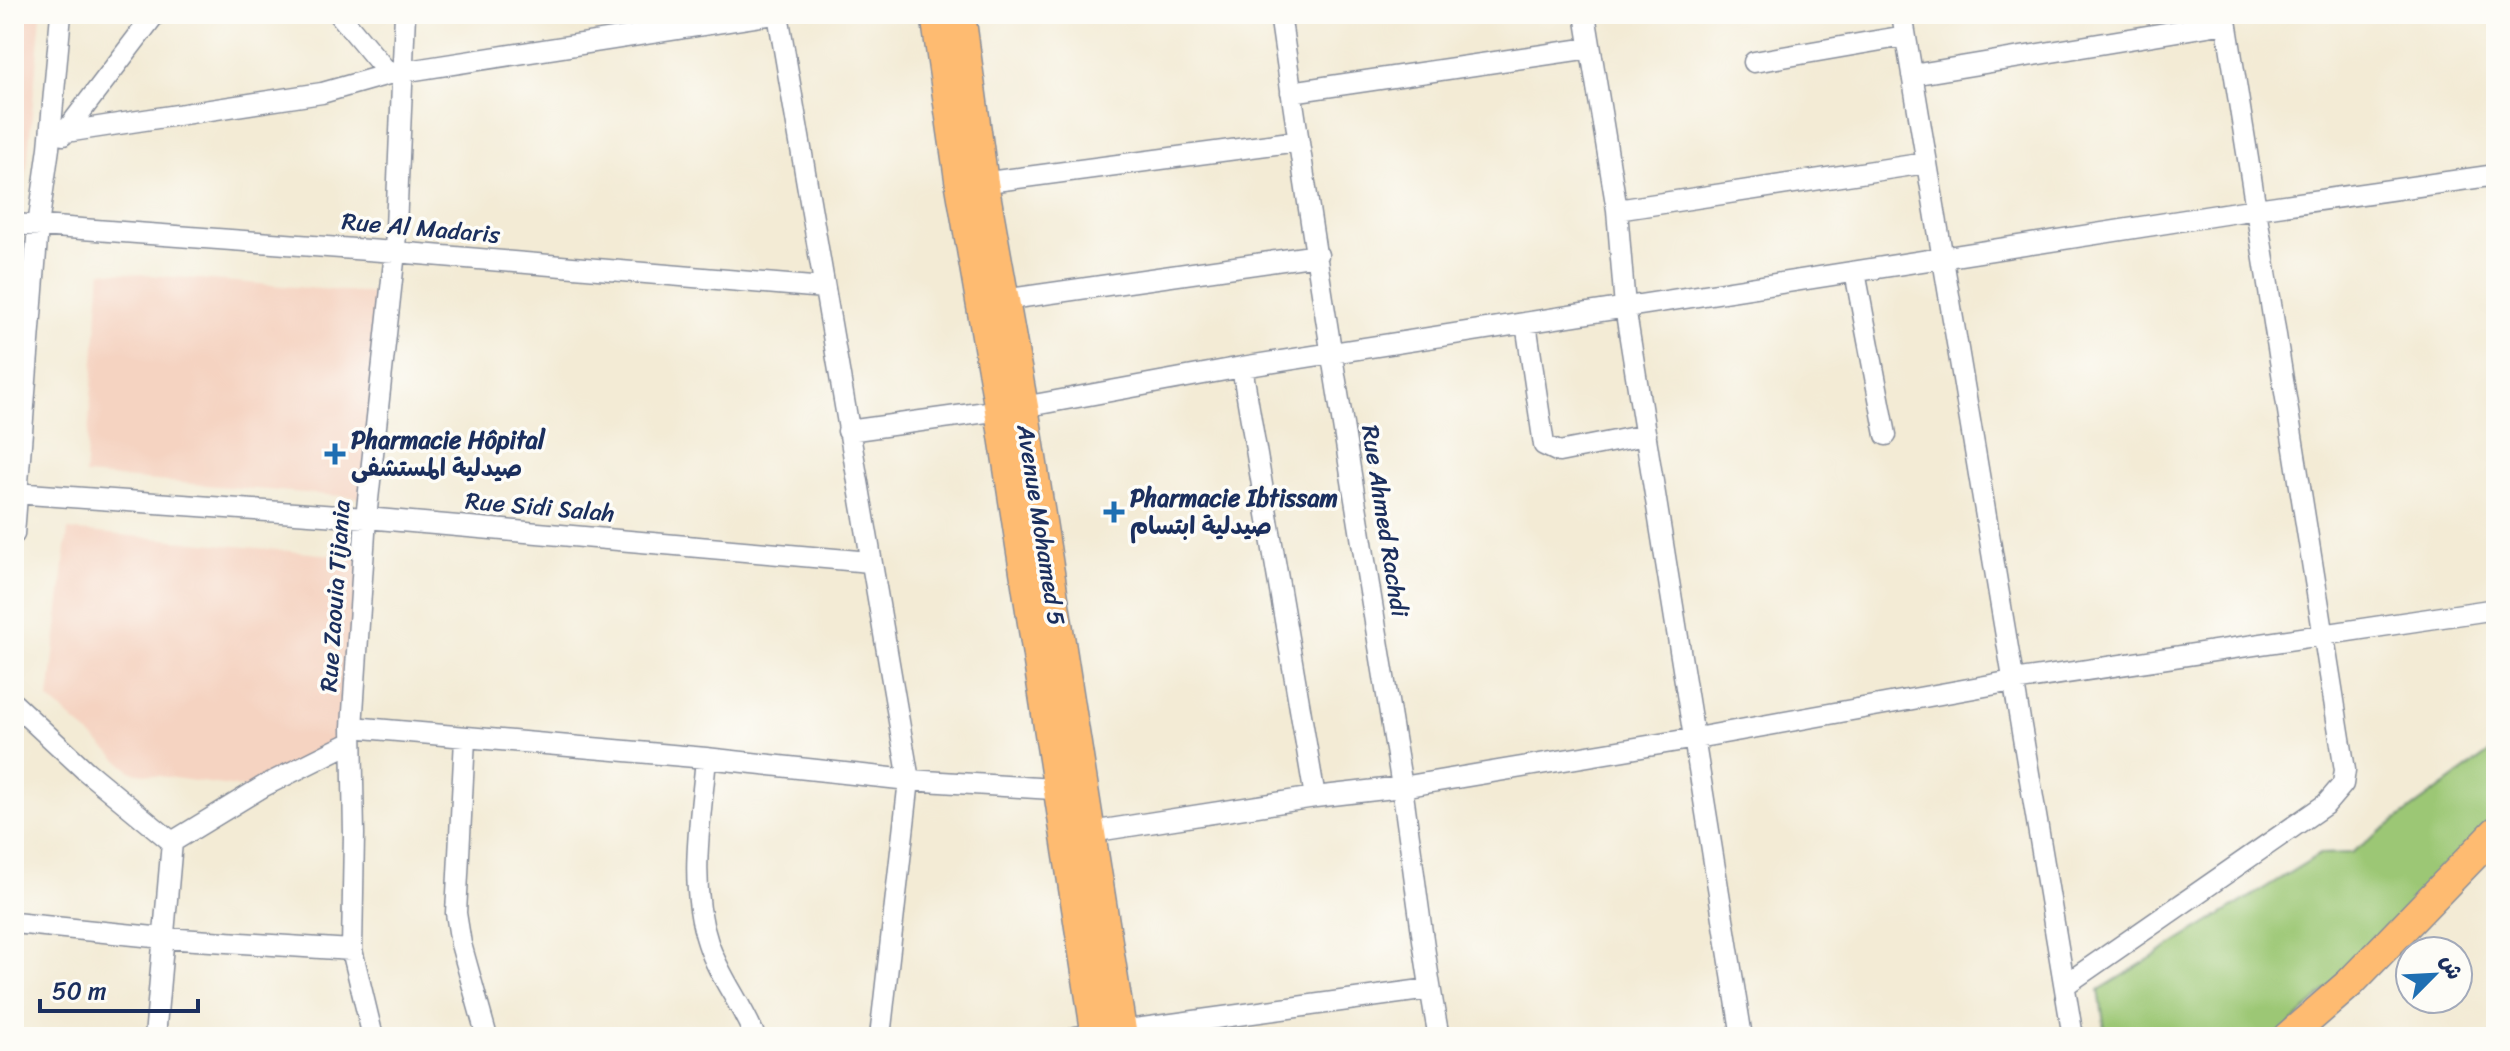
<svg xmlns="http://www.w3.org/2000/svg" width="2510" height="1051" viewBox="0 0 2510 1051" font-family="Sriracha,'Playpen Sans Arabic',sans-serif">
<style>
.built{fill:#f5d3c1}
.green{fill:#9cc774;stroke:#5c7b69;stroke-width:2}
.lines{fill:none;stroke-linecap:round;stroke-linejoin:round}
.street-casing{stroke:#878d9a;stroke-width:23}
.primary-casing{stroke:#878d9a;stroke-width:33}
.street{stroke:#fff;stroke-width:20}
.primary{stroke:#febb71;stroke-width:30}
.poi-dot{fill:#1f6fb2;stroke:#fdfcf7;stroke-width:3}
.labels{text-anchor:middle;stroke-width:7;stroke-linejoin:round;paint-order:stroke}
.street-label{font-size:24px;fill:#1b2f5e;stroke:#fdfcf7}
.poi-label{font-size:24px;font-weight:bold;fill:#1b2f5e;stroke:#fdfcf7;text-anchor:start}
</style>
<rect width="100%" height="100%" fill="#fdfcf7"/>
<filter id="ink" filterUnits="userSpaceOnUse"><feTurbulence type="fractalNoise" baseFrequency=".0125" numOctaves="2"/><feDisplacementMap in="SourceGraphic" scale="16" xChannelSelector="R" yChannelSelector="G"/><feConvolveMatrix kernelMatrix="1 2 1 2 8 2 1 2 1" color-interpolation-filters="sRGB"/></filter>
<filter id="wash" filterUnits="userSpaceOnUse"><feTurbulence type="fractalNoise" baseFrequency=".006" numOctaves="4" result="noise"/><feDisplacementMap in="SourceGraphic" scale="32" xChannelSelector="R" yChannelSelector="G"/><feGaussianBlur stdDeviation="1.8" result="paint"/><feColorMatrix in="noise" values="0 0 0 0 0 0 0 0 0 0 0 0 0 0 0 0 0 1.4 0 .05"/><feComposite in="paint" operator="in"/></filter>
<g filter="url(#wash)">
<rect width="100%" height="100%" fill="#f3ebd5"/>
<!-- built -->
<path class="built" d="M14 14H41L23 211 14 210Z
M101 271 380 294 364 498 85 475Z
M68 530 363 558 343 737 251 789 132 772 49 699Z"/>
<!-- green -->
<path class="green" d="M2496 748V825L2278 1037H2106L2099 990 2320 854 2351 853Z"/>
</g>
<g filter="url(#ink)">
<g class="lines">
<!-- street casing -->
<g class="street-casing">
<path id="street" d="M339 14 389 74 774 14
M778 14 909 780 880 1037
M1280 14C1316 264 1357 513 1398 762 1413 853 1421 946 1439 1037
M1585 14 1617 210 1625 307 1742 1037
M1902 14 2073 1037
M1754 62 1905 36
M1912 75 2226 23
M1291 92 1590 48
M66 132 322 93 389 74
M63 135 155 14
M973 184 1298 141
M1617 210 1926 163
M14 224 395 252 824 288
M1855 272 1886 435
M1003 300 1318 255
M1526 323 1544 445 1559 452 1646 435
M1242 367 1315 797
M848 431 1023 407 1242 367 2256 209 2496 175
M14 493 366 518 870 562
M14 534 38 226 49 148 61 14
M14 704 86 771 172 842
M352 727 706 758 909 780 1069 790
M465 739 456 913 461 944 487 1037
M706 758C701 819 688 884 708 943 719 977 742 1004 755 1037
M1078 834 1315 797 1402 787 1696 738 2013 681 2496 609
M172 842 264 786 352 742
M14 923 164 938 352 950
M2065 985 2326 804 2343 784 2345 770 2225 14
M155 1037 172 842
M373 1037 352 950 354 834 352 727 366 518 395 252 405 14
M1076 1037 1429 989"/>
</g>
<!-- primary casing -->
<g class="primary-casing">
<path id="primary" d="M936 14 961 186 1000 410 1097 1037
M960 14 983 183 1023 407 1122 1037
M2288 1037 2350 983 2496 832"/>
</g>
<!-- street -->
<use href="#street" class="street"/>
<!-- primary -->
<use href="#primary" class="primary"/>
</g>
</g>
<!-- markers -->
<g class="poi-dot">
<path d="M331 442h8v8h8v8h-8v8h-8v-8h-8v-8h8z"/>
<path d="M1110 500h8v8h8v8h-8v8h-8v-8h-8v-8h8z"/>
</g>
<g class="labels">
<!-- street labels -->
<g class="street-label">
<text transform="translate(421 228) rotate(5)" y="8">Rue Al Madaris</text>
<text transform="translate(540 507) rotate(5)" y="8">Rue Sidi Salah</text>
<text transform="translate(1385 521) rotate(81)" y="8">Rue Ahmed Rachdi</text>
<text transform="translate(1041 525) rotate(81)" y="8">Avenue Mohamed 5</text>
<text transform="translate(335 596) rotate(-86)" y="8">Rue Zaouia Tijania</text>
</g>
<!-- poi labels -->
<g class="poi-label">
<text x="351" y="448">Pharmacie Hôpital<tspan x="351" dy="28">صيدلية المستشفى</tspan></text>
<text x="1130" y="506">Pharmacie Ibtissam<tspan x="1130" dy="28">صيدلية ابتسام</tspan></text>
</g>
</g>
<!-- margin -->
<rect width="2510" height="1051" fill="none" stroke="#fdfcf7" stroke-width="48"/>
<!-- north arrow -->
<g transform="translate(2434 975) rotate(66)"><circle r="38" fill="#fdfcf7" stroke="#a3aaba" stroke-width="2"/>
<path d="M0-6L14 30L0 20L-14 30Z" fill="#1f6fb2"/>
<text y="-12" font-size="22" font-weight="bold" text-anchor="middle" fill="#1b2f5e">ش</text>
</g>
<!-- scale -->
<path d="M40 999v12h158v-12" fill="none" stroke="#1b2f5e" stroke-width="4"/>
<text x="52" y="999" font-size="24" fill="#1b2f5e" stroke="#fdfcf7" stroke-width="6" paint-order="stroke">50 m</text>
</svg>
